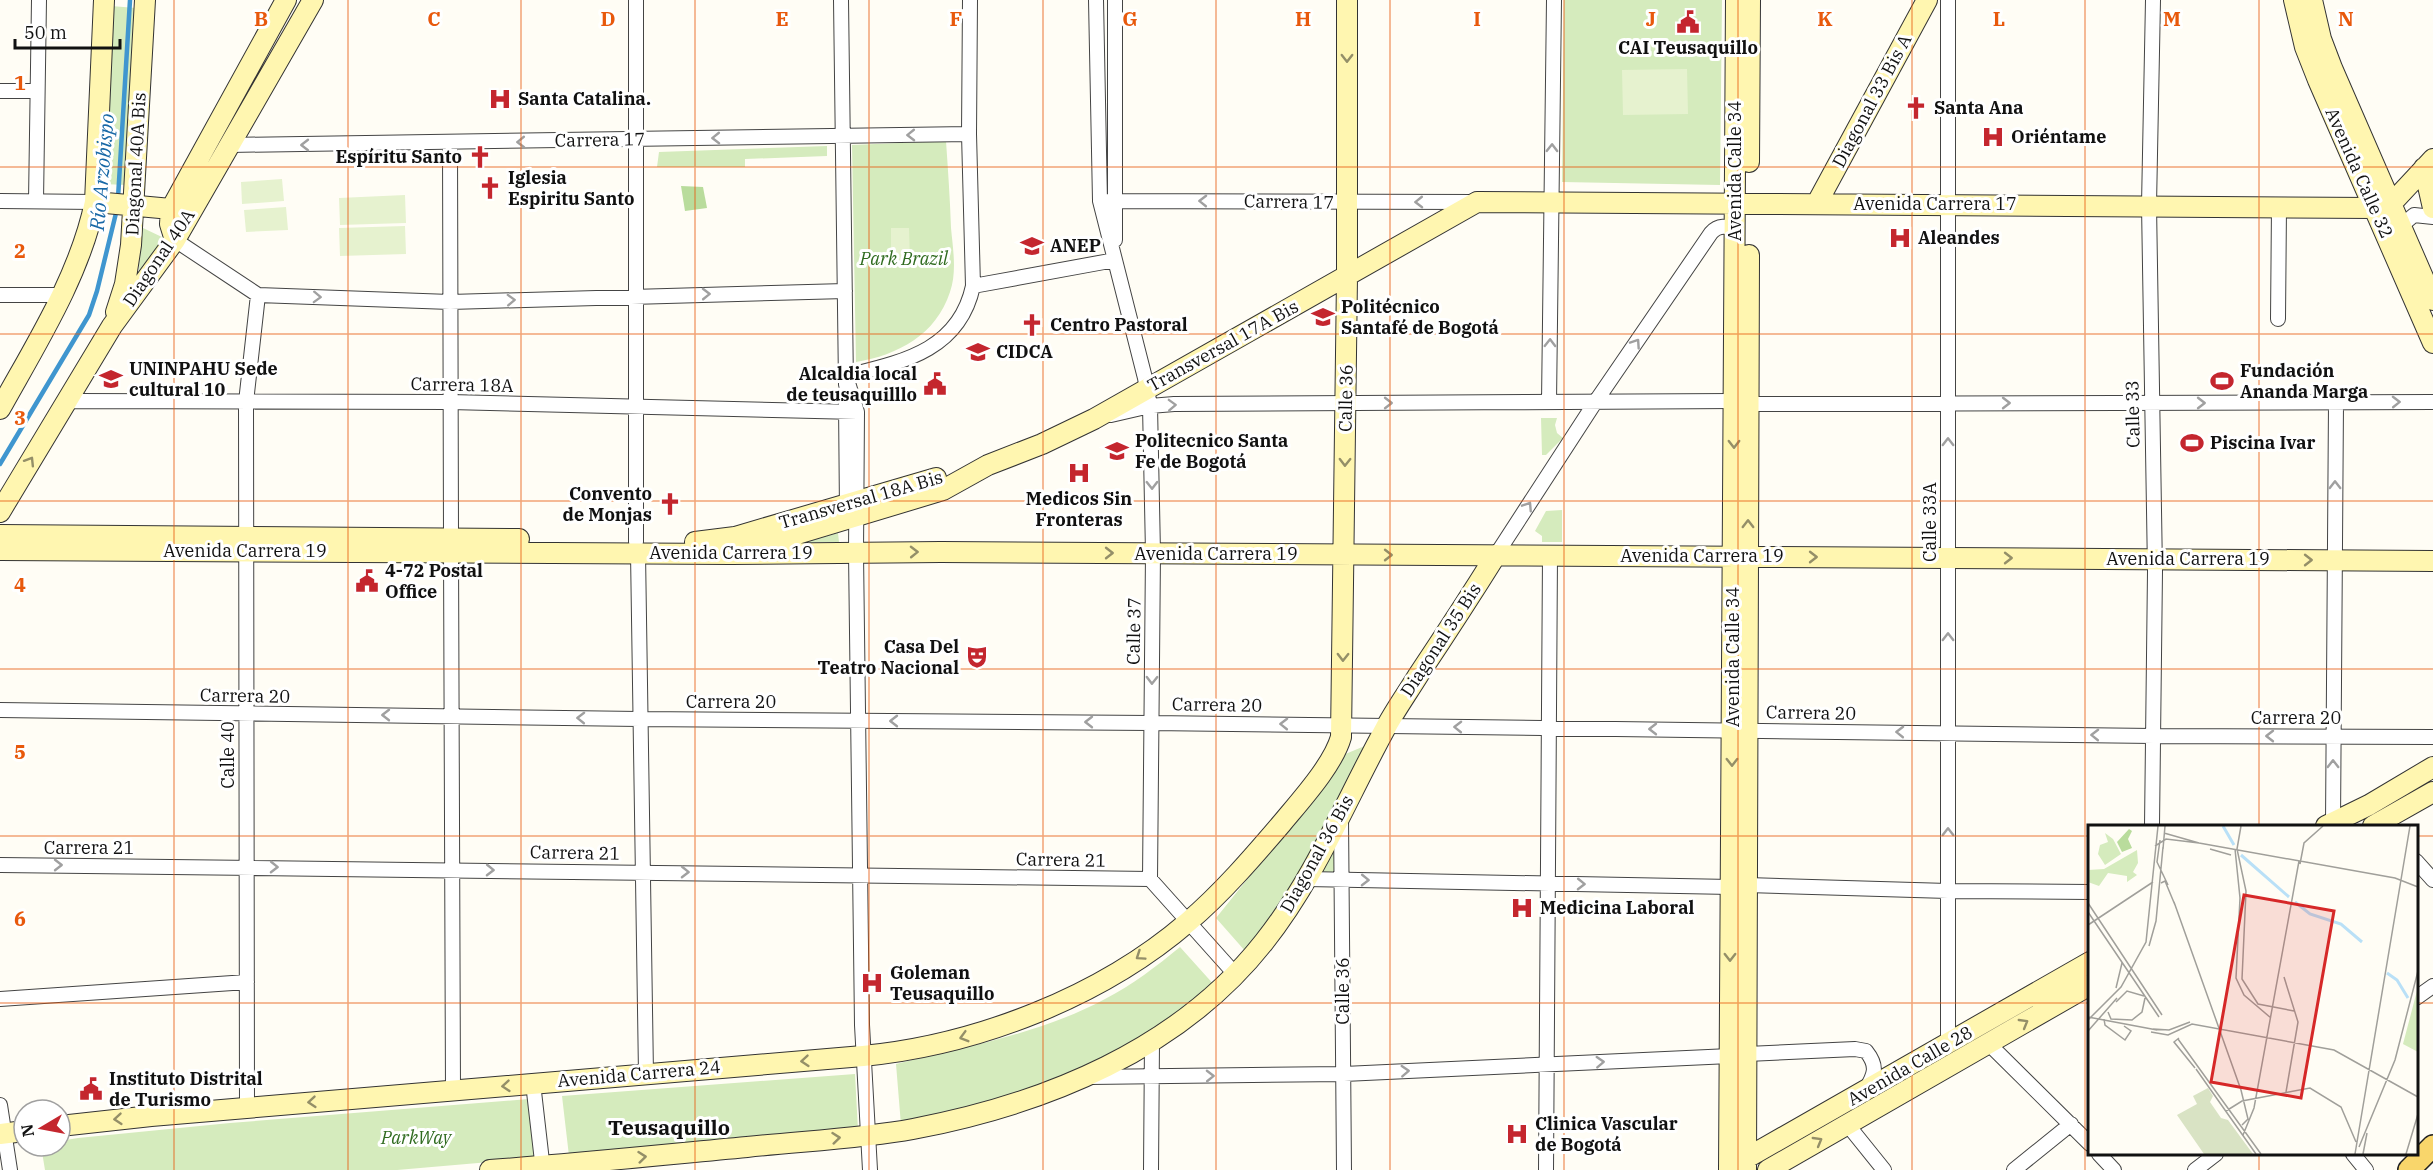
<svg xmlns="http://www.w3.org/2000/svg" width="2433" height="1170" viewBox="0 0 2433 1170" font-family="'IBM Plex Serif',serif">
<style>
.green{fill:#d5ebbd}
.forest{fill:#b9dc9c}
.pitch{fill:#e6f2cf}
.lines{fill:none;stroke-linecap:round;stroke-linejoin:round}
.stream{stroke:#3f96cf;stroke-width:4.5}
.street-casing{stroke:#444;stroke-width:16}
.secondary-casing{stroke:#333;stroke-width:22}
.primary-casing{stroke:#222;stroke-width:24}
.street{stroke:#fff;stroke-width:14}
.secondary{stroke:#fff6b0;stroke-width:20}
.primary{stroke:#f9d66b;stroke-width:21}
.oneway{stroke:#948f68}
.oneway2{stroke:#a0a0a0}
.grid{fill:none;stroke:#e8590c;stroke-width:1.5;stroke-opacity:0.55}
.labels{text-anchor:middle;stroke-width:6;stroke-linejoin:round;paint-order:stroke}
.poi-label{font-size:18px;font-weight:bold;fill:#111;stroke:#fff;text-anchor:start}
.street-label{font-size:18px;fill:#111;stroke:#fff}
.park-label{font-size:18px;font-style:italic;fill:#2f6b1f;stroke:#fff}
.water-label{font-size:20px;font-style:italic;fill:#1768a6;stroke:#fff}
.quarter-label{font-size:21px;font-weight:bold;fill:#111;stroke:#fff}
.inset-river{fill:none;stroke:#b9e0f7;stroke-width:3}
.inset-road{fill:none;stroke:#a09f9a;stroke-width:1.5}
.view{fill:#d62828;fill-opacity:0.15;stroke:#d62828;stroke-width:3}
.inset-edge{fill:none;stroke:#111;stroke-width:3}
.grid-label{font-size:20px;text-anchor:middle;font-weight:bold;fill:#e8590c;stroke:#fff;stroke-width:6;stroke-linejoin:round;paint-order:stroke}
</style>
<rect width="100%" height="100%" fill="#fffdf5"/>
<!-- green -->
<path class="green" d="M1564 0H1722L1720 185 1562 182Z
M111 6 136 8 127 185 102 184Z
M946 141C948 170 950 199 951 228 953 249 957 272 950 292 936 335 898 355 856 362L852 145Z
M827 146V156L745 159V167H657L659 152Z
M143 228 164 238V245L139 273 140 233Z
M1541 418H1557L1555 425 1557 433 1563 438 1546 455H1542Z
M1562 510V542H1542V536L1535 531 1546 511Z
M838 533 839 542 802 543Z
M1367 745 1300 881 1246 952 1216 918 1290 826 1343 755Z
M1336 838 1337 872 1319 874Z
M1180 947 1216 987 1183 1014 1058 1085 901 1125 896 1064C966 1047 1042 1033 1105 999 1132 985 1157 966 1180 947Z
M855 1074 858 1130 569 1156 562 1096Z
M529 1099 536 1158 397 1170H45L41 1146H60V1141L78 1138 230 1123Z"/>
<!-- forest -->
<path class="forest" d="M681 186 703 187 707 208 685 211Z"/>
<!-- pitch -->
<path class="pitch" d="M1687 69 1688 114 1623 115 1622 70Z
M282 179 284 201 242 204 241 182Z
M405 195 406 223 340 225 339 198Z
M286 207 288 230 246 232 244 210Z
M405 226 406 254 340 256 339 228Z
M891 228H909L910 260H891Z"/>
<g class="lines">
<!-- stream -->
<path class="stream" d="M118 198 130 0
M0 464 89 315 97 291 117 209"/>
<!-- street casing -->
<g class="street-casing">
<path id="street" d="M636 0V542
M841 0 846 385
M1096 0 1100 201 1145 378 1150 406 1153 553 1150 879 1235 974
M1115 0V240
M0 91H37
M450 143 451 537
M230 145 969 134
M0 201 95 202
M36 201 39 0
M1100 201 1475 202
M2401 226 2414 215 2433 217
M175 240 258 295 450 302 845 291
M973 286 1115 260
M0 295H61
M2278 319 2279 207
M846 376 857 412 856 553 862 1025 870 1170
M846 376C902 362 959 351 973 286L969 134 970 0
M1549 402 1554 0
M66 403 75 401 450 402 857 412
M846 404 847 511
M1748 404 2433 402
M1111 415 1150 406 1174 404 1734 401
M451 551 453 1090
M638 553 646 1074
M1496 555 1596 401 1711 233C1718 225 1727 225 1736 231
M0 710 639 719 1151 723 2153 736 2433 737
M1341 818 1344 1170
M2333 823 2336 403
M2152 826 2155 571 2149 205 2153 0
M2416 861 2433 880
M0 865 1150 879
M1307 879 1731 887
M1747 885 1948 891 2090 892
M2416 998 2433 986
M0 999 247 982
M1989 1044 2090 1144
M1948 1045V0
M1747 1054 1855 1049 1866 1051C1878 1066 1875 1074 1866 1089
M1090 1077 1344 1074 1730 1056
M533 1083 543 1170
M0 1105 10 1170
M247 1108 246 402 258 295
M1847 1124 1884 1170
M2099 1154 2114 1170
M2353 1154 2366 1170
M1151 1170 1152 1042
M1546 1170 1550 555
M2014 1170 2071 1124
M2195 1170 2216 1154"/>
</g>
<!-- secondary casing -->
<g class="secondary-casing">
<path id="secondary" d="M2294 0 2305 47 2318 80 2433 343
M2312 0 2321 39 2332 68 2433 300
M1749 162 1750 0
M2424 168 2433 208
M95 202 171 209
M1817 203 1927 0
M2391 204 2433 159
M175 240 170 224 171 209 286 0
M116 312 125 284 131 245 145 0
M0 409C36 344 80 275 95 202L104 0
M0 512 112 326 175 240 313 0
M0 535 519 539
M695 542 735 537 936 478
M754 547 943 490 988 465 1042 444 1094 419 1477 202 2374 208 2391 204
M0 550 731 554 941 552 2433 561
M2326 826 2369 805 2433 767
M2373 826 2433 792
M60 1126 151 1116 863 1056C977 1045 1101 997 1188 922 1222 893 1253 857 1282 823 1301 800 1333 765 1341 737L1347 277V0
M0 1134 24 1131
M1738 1163 2090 962
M490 1170C575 1164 661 1155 747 1147 802 1141 859 1139 913 1129 1045 1104 1179 1050 1264 942 1315 878 1346 800 1385 729 1395 710 1408 692 1419 674 1445 635 1471 595 1496 555
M1729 1170 1736 0
M1746 1170 1749 255
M1768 1170 2090 985"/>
</g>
<!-- primary casing -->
<g class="primary-casing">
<path id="primary" d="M2409 1170 2433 1146"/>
</g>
<!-- street -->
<use href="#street" class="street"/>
<!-- secondary -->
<use href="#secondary" class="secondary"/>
<!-- primary -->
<use href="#primary" class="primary"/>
</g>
<!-- one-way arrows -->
<defs><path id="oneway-chevron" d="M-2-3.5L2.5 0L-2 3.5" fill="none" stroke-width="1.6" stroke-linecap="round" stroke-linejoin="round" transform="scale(1.5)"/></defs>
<g class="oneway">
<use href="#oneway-chevron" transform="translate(1347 58) rotate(90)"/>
<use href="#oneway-chevron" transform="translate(1734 444) rotate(90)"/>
<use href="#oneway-chevron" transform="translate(30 461) rotate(-58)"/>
<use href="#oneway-chevron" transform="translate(1345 462) rotate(91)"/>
<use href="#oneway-chevron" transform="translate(1748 524) rotate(-90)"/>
<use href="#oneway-chevron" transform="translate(914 552) rotate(-1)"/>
<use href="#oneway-chevron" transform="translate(1109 553)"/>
<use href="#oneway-chevron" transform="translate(1388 555)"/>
<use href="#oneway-chevron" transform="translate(1813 557)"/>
<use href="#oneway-chevron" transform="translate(2008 558)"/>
<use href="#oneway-chevron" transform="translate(2308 560)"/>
<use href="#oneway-chevron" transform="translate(1343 657) rotate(91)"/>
<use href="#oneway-chevron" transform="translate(1732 762) rotate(90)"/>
<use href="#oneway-chevron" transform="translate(1140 956) rotate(146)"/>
<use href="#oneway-chevron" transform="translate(1730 957) rotate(90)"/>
<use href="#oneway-chevron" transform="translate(2024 1023) rotate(-30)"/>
<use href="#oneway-chevron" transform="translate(964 1037) rotate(164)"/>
<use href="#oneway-chevron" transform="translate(805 1061) rotate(175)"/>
<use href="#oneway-chevron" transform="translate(506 1086) rotate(175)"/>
<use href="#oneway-chevron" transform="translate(312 1102) rotate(175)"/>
<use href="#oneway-chevron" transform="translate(118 1119) rotate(175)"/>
<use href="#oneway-chevron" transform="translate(836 1138) rotate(-6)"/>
<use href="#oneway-chevron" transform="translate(1818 1141) rotate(-30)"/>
<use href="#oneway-chevron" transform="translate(642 1157) rotate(-6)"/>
</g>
<g class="oneway2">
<use href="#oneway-chevron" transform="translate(911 135) rotate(179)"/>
<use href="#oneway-chevron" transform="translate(716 138) rotate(179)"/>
<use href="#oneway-chevron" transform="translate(521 142) rotate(179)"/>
<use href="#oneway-chevron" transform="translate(305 145) rotate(180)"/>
<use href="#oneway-chevron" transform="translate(1552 148) rotate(-89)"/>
<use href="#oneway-chevron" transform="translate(1203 201) rotate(-179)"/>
<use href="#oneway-chevron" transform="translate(1419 202) rotate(179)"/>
<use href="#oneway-chevron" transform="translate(706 294) rotate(-1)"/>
<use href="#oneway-chevron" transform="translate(317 297) rotate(2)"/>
<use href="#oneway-chevron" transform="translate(511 300) rotate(-2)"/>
<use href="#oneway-chevron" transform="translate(1550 343) rotate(-89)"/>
<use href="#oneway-chevron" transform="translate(1636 343) rotate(-56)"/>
<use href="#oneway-chevron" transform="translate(2396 402) rotate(-1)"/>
<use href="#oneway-chevron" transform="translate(1388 403)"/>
<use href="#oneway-chevron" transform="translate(2006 403)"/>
<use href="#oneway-chevron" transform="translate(2201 403)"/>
<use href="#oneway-chevron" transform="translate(1172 405) rotate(-2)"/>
<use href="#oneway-chevron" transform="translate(1948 442) rotate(-90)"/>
<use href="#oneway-chevron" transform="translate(1152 485) rotate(89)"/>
<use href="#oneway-chevron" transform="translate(2335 485) rotate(-90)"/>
<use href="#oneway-chevron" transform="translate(1528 506) rotate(-57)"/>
<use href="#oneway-chevron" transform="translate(1948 637) rotate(-90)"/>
<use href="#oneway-chevron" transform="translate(1152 680) rotate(91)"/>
<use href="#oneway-chevron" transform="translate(386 715) rotate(-180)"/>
<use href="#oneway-chevron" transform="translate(581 718) rotate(-179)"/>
<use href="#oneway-chevron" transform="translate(894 721) rotate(-180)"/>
<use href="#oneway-chevron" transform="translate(1089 722) rotate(-180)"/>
<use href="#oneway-chevron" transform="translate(1284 724) rotate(-179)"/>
<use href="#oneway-chevron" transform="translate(1458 727) rotate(-179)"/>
<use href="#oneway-chevron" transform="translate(1653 729) rotate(-180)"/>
<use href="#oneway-chevron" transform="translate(1900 732) rotate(-179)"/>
<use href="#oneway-chevron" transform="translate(2095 735) rotate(-179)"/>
<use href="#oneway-chevron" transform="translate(2270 736) rotate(180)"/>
<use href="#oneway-chevron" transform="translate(2333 764) rotate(-90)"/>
<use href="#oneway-chevron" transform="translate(1948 832) rotate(-90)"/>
<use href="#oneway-chevron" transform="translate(58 865)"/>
<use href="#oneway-chevron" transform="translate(274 867) rotate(1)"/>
<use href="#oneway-chevron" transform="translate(490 870) rotate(1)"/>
<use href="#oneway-chevron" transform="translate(685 872) rotate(1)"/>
<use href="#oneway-chevron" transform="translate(1365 880) rotate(1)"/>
<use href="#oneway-chevron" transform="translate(1581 884) rotate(1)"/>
<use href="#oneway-chevron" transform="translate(1600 1062) rotate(-3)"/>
<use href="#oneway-chevron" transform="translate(1405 1071) rotate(-3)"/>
<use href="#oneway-chevron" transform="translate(1210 1076) rotate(-1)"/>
</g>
<!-- grid -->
<path class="grid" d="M174 0V1170M348 0V1170M521 0V1170M695 0V1170M869 0V1170M1043 0V1170M1216 0V1170M1390 0V1170M1564 0V1170M1738 0V1170M1912 0V1170M2085 0V1170M2259 0V826M0 167H2433M0 334H2433M0 501H2433M0 669H2433M0 836H2090M2416 836H2433M0 1003H2090M2416 1003H2433M2259 1154V1170"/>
<!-- icons -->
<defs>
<g id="civic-bare" transform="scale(1.8)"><path d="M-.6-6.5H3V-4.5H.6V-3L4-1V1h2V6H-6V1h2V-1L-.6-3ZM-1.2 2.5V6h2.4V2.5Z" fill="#c4262e" stroke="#fff" stroke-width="2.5" paint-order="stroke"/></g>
<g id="hospital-bare" transform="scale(1.8)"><path d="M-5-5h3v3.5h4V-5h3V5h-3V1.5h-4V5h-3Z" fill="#c4262e" stroke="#fff" stroke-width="2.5" paint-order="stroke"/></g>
<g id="church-bare" transform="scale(1.8)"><path d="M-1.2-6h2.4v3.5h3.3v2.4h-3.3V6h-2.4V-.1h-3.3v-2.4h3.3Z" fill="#c4262e" stroke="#fff" stroke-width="2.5" paint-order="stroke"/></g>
<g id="university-bare" transform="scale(1.8)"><path d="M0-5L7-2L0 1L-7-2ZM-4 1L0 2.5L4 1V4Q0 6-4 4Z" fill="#c4262e" stroke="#fff" stroke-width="2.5" paint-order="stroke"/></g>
<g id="stadium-bare" transform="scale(1.8)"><path d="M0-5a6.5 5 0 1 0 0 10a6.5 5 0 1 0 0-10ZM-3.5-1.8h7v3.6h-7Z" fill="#c4262e" stroke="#fff" stroke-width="2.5" paint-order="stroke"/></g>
<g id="theatre-bare" transform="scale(1.8)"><path d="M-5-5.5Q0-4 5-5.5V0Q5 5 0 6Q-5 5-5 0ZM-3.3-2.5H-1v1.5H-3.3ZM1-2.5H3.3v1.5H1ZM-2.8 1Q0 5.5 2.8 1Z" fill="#c4262e" stroke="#fff" stroke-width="2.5" paint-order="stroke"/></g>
</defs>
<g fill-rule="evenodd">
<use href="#civic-bare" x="1688" y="22"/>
<use href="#hospital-bare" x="500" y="99"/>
<use href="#church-bare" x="1916" y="108"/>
<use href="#hospital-bare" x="1993" y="137"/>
<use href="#church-bare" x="480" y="157"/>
<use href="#church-bare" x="490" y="188"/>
<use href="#hospital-bare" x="1900" y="238"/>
<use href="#university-bare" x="1032" y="246"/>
<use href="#university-bare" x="1323" y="317"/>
<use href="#church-bare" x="1032" y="325"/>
<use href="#university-bare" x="978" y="352"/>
<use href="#university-bare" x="111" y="379"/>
<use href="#stadium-bare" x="2222" y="381"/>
<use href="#civic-bare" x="935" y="384"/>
<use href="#stadium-bare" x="2192" y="443"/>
<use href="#university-bare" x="1117" y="451"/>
<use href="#hospital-bare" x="1079" y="473"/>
<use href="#church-bare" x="670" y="504"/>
<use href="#civic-bare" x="367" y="581"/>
<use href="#theatre-bare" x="977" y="657"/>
<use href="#hospital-bare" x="1522" y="908"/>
<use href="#hospital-bare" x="872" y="983"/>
<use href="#civic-bare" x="91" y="1089"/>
<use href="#hospital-bare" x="1517" y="1134"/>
</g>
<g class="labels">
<!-- poi labels -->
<g class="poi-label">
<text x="1688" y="54" text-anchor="middle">CAI Teusaquillo</text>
<text x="518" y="105">Santa Catalina.</text>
<text x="1934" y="114">Santa Ana</text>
<text x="2011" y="143">Oriéntame</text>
<text x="462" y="163" text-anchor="end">Espíritu Santo</text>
<text x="508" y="184">Iglesia<tspan x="508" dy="21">Espiritu Santo</tspan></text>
<text x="1918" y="244">Aleandes</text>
<text x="1050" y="252">ANEP</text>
<text x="1341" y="313">Politécnico<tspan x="1341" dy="21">Santafé de Bogotá</tspan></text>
<text x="1050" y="331">Centro Pastoral</text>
<text x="996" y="358">CIDCA</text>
<text x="129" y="375">UNINPAHU Sede<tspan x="129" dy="21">cultural 10</tspan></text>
<text x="2240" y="377">Fundación<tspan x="2240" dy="21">Ananda Marga</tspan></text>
<text x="917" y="380" text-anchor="end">Alcaldia local<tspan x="917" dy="21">de teusaquilllo</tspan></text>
<text x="1135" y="447">Politecnico Santa<tspan x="1135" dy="21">Fe de Bogotá</tspan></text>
<text x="2210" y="449">Piscina Ivar</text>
<text x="652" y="500" text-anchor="end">Convento<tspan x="652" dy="21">de Monjas</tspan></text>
<text x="1079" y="505" text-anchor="middle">Medicos Sin<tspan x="1079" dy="21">Fronteras</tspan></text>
<text x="385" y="577">4-72 Postal<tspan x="385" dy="21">Office</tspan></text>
<text x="959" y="653" text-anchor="end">Casa Del<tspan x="959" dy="21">Teatro Nacional</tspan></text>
<text x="1540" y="914">Medicina Laboral</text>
<text x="890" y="979">Goleman<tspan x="890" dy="21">Teusaquillo</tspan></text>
<text x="109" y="1085">Instituto Distrital<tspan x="109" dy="21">de Turismo</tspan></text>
<text x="1535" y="1130">Clinica Vascular<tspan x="1535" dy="21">de Bogotá</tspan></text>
</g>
<!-- street labels -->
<g class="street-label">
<text transform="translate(1872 101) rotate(-62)" y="6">Diagonal 33 Bis A</text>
<text transform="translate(600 140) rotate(-1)" y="6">Carrera 17</text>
<text transform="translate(136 164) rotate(-87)" y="6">Diagonal 40A Bis</text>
<text transform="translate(1735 171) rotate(-90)" y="6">Avenida Calle 34</text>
<text transform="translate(2359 173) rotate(66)" y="6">Avenida Calle 32</text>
<text transform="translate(1289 202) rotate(1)" y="6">Carrera 17</text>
<text x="1935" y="210">Avenida Carrera 17</text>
<text transform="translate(159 258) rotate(-56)" y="6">Diagonal 40A</text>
<text transform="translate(1223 346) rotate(-29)" y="6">Transversal 17A Bis</text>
<text transform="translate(462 385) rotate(1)" y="6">Carrera 18A</text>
<text transform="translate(1346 398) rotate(-89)" y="6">Calle 36</text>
<text transform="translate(2133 414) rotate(-91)" y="6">Calle 33</text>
<text transform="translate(861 500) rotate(-16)" y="6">Transversal 18A Bis</text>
<text transform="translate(1930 522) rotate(-90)" y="6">Calle 33A</text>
<text x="245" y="557">Avenida Carrera 19</text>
<text x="731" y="559">Avenida Carrera 19</text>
<text x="1216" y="560">Avenida Carrera 19</text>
<text x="1702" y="562">Avenida Carrera 19</text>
<text x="2188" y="565">Avenida Carrera 19</text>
<text transform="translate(1134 631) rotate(-89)" y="6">Calle 37</text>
<text transform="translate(1441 640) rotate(-57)" y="6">Diagonal 35 Bis</text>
<text transform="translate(1733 657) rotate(-90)" y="6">Avenida Calle 34</text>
<text transform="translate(245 696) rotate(1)" y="6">Carrera 20</text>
<text x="731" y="708">Carrera 20</text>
<text transform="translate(1217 705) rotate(1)" y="6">Carrera 20</text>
<text transform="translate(1811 713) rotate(1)" y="6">Carrera 20</text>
<text x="2296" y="724">Carrera 20</text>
<text transform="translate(228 755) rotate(-90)" y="6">Calle 40</text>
<text x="89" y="854">Carrera 21</text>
<text transform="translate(575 853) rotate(1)" y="6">Carrera 21</text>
<text transform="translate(1317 854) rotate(-61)" y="6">Diagonal 36 Bis</text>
<text transform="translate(1061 860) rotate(1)" y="6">Carrera 21</text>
<text transform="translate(1343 991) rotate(-90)" y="6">Calle 36</text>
<text transform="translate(1910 1066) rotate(-30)" y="6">Avenida Calle 28</text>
<text transform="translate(639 1074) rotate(-5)" y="6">Avenida Carrera 24</text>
</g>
<!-- park labels -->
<g class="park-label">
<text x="904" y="265">Park Brazil</text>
<text x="416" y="1144">ParkWay</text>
</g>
<!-- water labels -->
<g class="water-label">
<text transform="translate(102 172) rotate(-85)" y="7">Río Arzobispo</text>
</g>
<!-- quarter labels -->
<g class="quarter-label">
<text x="669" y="1135">Teusaquillo</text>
</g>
</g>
<!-- overview -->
<g transform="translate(2088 825)">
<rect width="330" height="330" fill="#fffdf5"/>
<path d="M17 8 25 14 33 29 17 40 10 29 12 20 20 17ZM49 25 50 38 45 47 49 50 39 57V51L20 48 11 61 0 57V45L16 44ZM330 162V227L315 219Z" fill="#d5ebbd"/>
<path d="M41 4 44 6 40 14 44 23 34 27 29 17Z" fill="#b9dc9c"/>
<path d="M120 263 125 271 122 277 133 293 140 295 165 329H116L89 290 109 279 105 271Z" fill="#d9e3c4"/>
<path class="inset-river" d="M135 1 146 20M153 30 201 72M207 77 222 89 253 99 274 117M299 148 309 155 320 173"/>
<path class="inset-road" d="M153 1 149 24 158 66 154 154 170 179 206 186M76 8 111 18M72 15 69 37 80 60M67 21 78 14 111 18 307 53 330 62M75 24 77 1M122 24 143 30M147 24 152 73 148 153 156 170 183 193M212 39 216 18 235 1M73 58 77 56 87 80M86 77 153 265 160 294 154 300M0 78 74 190M0 87 71 192M0 100 65 57M61 121 68 96 75 22M196 152 210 197 198 267M28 163 34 138M28 177 39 166 56 171M20 187 23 194 44 195 54 187 57 173M0 192 69 205M16 194 17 200 37 215 43 206 36 201M0 195 33 162 58 117 70 1M65 204 81 205 102 197M0 206 29 173M63 207 80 210 104 199 246 225 330 272M91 213 86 217 107 243M90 214 173 329M108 244 168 329M138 286 154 276 222 263 253 282 268 317M155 310 166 283 211 36M271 322 307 235 330 146M267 329 322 1M275 329 279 308M318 329 330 289"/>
<path class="view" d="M156 70 246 86 213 273 123 257Z"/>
<rect width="330" height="330" class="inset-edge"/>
</g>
<g class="grid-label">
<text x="261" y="26">B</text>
<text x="434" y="26">C</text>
<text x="608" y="26">D</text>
<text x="782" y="26">E</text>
<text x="956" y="26">F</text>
<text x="1130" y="26">G</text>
<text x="1303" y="26">H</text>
<text x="1477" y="26">I</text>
<text x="1651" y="26">J</text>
<text x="1825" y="26">K</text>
<text x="1999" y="26">L</text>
<text x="2172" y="26">M</text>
<text x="2346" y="26">N</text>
<text x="20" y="90">1</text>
<text x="20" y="258">2</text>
<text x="20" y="425">3</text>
<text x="20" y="592">4</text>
<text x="20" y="759">5</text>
<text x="20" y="926">6</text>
</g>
<!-- north arrow -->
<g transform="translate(42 1128) rotate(260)"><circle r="28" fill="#ffffff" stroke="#a0a0a0" stroke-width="1.5"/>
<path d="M0-4.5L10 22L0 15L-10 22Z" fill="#c4262e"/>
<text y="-9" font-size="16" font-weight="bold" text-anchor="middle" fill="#111111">N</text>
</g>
<!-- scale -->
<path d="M15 39v9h105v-9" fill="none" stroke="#111111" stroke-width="3"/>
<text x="24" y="39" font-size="18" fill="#111111" stroke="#ffffff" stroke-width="4.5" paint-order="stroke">50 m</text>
</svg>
